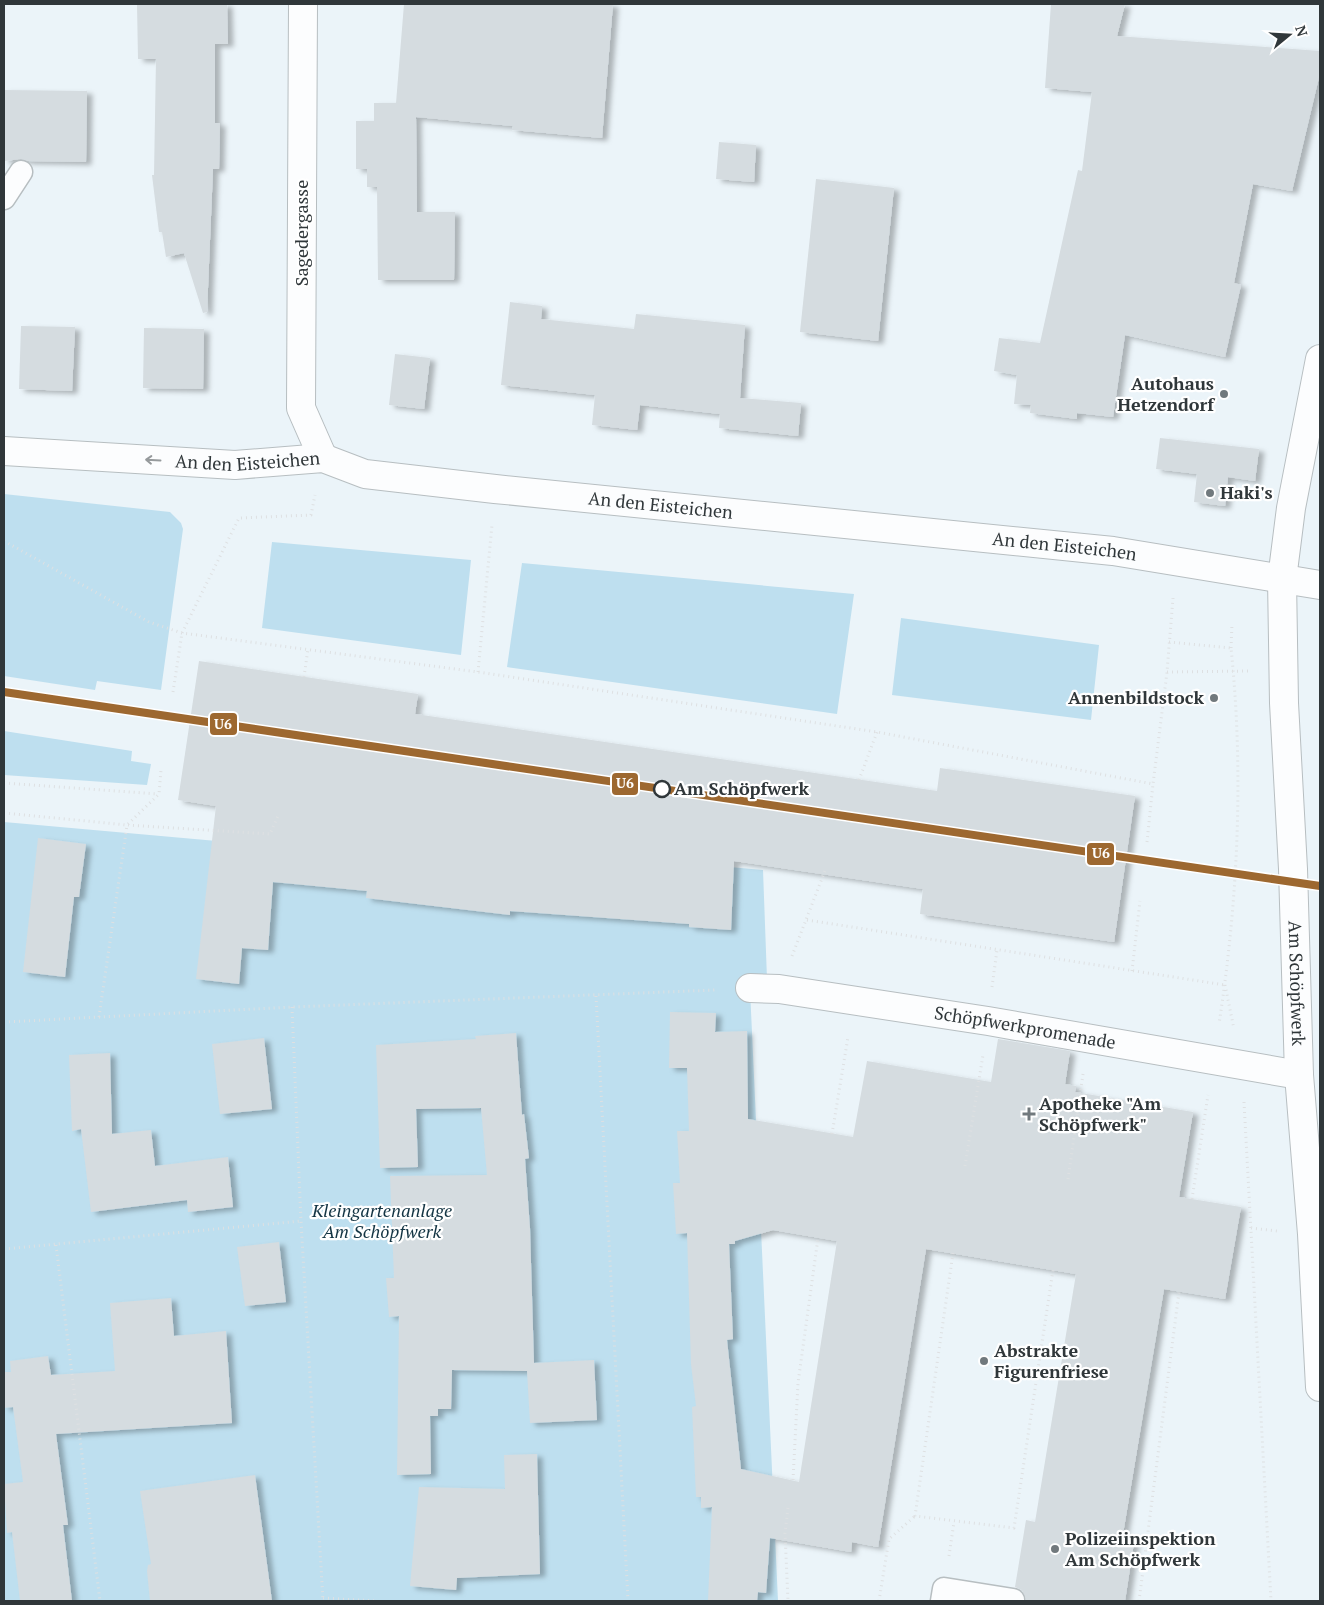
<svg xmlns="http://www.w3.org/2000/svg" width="1324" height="1605" viewBox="0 0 1324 1605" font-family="'PT Serif',serif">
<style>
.green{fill:#bedfef}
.building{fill:#d5dce0;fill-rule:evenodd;filter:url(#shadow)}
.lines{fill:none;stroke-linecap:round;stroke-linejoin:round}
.service-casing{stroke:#b7bec1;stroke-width:25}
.pedestrian-casing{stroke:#b7bec1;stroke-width:30}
.minor-casing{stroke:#b7bec1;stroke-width:30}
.path{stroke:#dee0e2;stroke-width:3;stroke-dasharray:1 4;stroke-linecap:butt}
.service{stroke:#fcfdfe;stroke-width:22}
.pedestrian{stroke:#fcfdfe;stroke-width:28}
.minor{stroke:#fcfdfe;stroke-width:28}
.metro-1-casing{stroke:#fff;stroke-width:11}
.metro-1{stroke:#9d6830;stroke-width:8}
.oneway{stroke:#969a9c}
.poi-dot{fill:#71797d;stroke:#fff;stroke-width:2}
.stop-dot{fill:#fff;stroke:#30373a;stroke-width:2.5}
.labels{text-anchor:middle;stroke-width:4.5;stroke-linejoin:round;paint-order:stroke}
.street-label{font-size:18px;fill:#30373a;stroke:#fff}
.poi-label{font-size:18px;font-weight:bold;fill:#30373a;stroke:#fff;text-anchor:start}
.stop-label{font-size:18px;font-weight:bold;fill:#30373a;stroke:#fff;text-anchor:start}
.park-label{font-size:18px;font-style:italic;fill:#133443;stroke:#fff}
.line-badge{stroke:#fff;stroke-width:2}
.badge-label{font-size:14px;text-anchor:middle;font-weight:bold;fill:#fff}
</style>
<defs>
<filter id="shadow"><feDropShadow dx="5.5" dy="3" stdDeviation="2.5" flood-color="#0004"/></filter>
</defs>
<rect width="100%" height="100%" fill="#ebf4f9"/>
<!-- green -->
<path class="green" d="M4 494 170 512 181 523 183 529 161 690 97 681 95 690 4 676Z
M272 542 471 560 461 655 262 628Z
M522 563 854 594 837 714 507 667Z
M901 618 1099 645 1091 720 892 695Z
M4 731 132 751 131 761 151 764 147 785 4 775Z
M4 822 283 847 291 828 763 870 767 979 750 989 778 1601H4Z"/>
<!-- building -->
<path class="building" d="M137 4H227L228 44H215V123H220L219 169H213L207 312 203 313 184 253 166 257 162 232H159L152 175H154L156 59H138Z
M404 4H613L602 138 512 130 513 126 416 117 417 212H455L454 280H378L377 187H367V169H356V121H374V103H396Z
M1051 4H1125L1117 36 1320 51V73L1292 191 1253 184 1234 283 1241 285 1225 357 1125 335 1113 417 1077 413V419L1030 413 1031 405 1014 404 1017 375 994 371 999 338 1040 343 1078 170 1082 171 1092 92 1045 88Z
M4 90 87 91 86 162 28 161 21 159 4 161Z
M719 142 756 145 754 182 716 179Z
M816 179 894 188 878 341 800 332Z
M510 302 542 306 541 319 634 329 636 314 745 325 740 398 801 403 798 436 719 428 720 414 640 405 637 430 592 425 595 395 501 385Z
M21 326 75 327 72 391 19 389Z
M144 328 204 329 203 389 143 388Z
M395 354 430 358 424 409 389 405Z
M1160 438 1259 449 1255 481 1228 477 1225 506 1194 502 1197 474 1156 469Z
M199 661 418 694 415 714 937 791 940 768 1135 796 1114 942 920 914 923 889 734 861 731 930 689 927V924L510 911V915L366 898 367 891 273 882 268 950 242 948 239 984 196 979 216 806 178 800Z
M38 838 86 844 79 897H74L65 977 23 972Z
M670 1012 716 1013 715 1032 747 1031 748 1119 853 1137 867 1061 991 1082 998 1039 1070 1051 1065 1084 1076 1086 1075 1092 1193 1112 1179 1197 1241 1207 1225 1299 1164 1289 1123 1534 1135 1536 1125 1601H1026L1022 1590 1015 1587 1026 1520 1035 1522 1076 1274 926 1249 878 1547 852 1542 851 1552 770 1538 766 1593 758 1592 757 1601H708L712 1507 701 1508V1497H696L692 1407 696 1406 691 1364 687 1233 676 1234 673 1183H680L677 1131H689L687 1068H669ZM773 1230 837 1241 799 1482 741 1469 727 1340 733 1339 729 1244H735V1241Z
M516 1033 522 1115 524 1114 529 1158 525 1159 530 1228 534 1363 594 1360 597 1420 530 1423 527 1371 452 1370 451 1409H438V1416H430L431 1474 397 1475 399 1316 389 1317 386 1278H394L390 1176 487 1175 481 1108 416 1109 418 1167 380 1168 376 1045 476 1039 475 1036Z
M264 1038 272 1109 220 1114 212 1044Z
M110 1053 112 1134 151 1130 155 1166 228 1157 233 1207 188 1212 187 1200 91 1212 81 1129 72 1131 69 1055Z
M279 1242 286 1302 245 1306 237 1247Z
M171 1298 174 1336 226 1331 232 1423 56 1434 68 1525H63L72 1601H20L12 1532 7 1533 4 1484 23 1482 13 1407 4 1408V1372H11L10 1361 48 1356 51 1375 115 1371 110 1303Z
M537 1454 540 1574 457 1578 456 1590 410 1586 419 1487 505 1489 504 1455Z
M255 1475 272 1601H150L147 1571 148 1565 151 1564 140 1491Z"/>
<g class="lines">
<!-- service casing -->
<g class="service-casing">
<path id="service" d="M4 198 21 172
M942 1601 944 1589 1013 1600"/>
</g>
<!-- pedestrian casing -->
<g class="pedestrian-casing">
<g id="pedestrian">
<path id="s1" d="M750 988 779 989 988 1021 1299 1075"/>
</g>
</g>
<!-- minor casing -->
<g class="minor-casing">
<g id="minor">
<path d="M303 4 301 408 323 458"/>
<path id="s2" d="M1320 359 1291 508 1282 579 1284 703 1293 869 1299 1075 1312 1234 1320 1387"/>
<path id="s3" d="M4 451 235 465 323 458 365 474 495 489 1113 551 1320 585"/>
</g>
</g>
<!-- path -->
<path class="path" d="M4 541 149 622 182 633 478 672 877 732 1153 784 1167 672 1173 598
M1169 642 1231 648C1244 773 1238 900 1219 1024
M1231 648 1232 624
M478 672 492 525
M1167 672 1249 671
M304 677 308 649
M173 692 182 633 239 518 311 515 315 495
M859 780 877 732
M4 783 158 794
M4 813 127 825 159 794 161 770
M1147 842 1153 784
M807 920 1225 985
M792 956 826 868
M1132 971 1140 901
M1225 985 1234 1029
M992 987 997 950
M596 996 628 1601
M292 1007 301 1221 323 1601
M99 1017 127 825 270 834 278 816
M4 1022 292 1007 715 990
M1244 1102 1271 1601
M832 1134 848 1037
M965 1166 983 1055
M1068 1179 1083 1074
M1192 1199 1208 1095
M1251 1228 1277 1231
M56 1245 100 1601
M4 1249 301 1221
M953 1253 915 1516 1014 1528 1053 1270
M793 1480 798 1383 818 1238
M788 1508 785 1533 788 1601
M949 1556 954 1522
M323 1598 376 1601
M879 1601 889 1539 915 1516
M1139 1601 1179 1292"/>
<!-- service -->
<use href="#service" class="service"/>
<!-- pedestrian -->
<use href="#pedestrian" class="pedestrian"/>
<!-- minor -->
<use href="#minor" class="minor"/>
<!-- metro-1 casing -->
<g class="metro-1-casing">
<path id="metro-1" d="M4 692 1320 886"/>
</g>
<!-- metro-1 -->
<use href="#metro-1" class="metro-1"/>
</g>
<!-- one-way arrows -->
<defs><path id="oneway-shaft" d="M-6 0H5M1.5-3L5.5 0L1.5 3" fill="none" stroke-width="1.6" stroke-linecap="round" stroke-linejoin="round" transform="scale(1.25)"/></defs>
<use class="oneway" href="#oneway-shaft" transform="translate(153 460) rotate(-177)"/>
<!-- markers -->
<g class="poi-dot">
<circle cx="1224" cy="394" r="5"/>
<circle cx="1210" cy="493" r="5"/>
<circle cx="1214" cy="698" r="5"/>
<path d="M1026.5 1106.5h5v5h5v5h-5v5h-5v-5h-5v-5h5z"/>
<circle cx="984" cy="1361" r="5"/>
<circle cx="1055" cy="1549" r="5"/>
</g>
<circle class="stop-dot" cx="662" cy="789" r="8"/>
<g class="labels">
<!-- street labels -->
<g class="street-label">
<text transform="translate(302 233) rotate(-90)" y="6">Sagedergasse</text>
<text dy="6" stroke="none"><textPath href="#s3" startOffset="244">An den Eisteichen</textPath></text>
<text dy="6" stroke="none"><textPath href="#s3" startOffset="662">An den Eisteichen</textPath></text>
<text dy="6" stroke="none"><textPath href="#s3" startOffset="1068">An den Eisteichen</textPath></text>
<text dy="6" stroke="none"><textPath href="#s2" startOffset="628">Am Schöpfwerk</textPath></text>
<text dy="6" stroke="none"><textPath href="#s1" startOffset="278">Schöpfwerkpromenade</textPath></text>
</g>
<!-- poi labels -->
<g class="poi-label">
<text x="1214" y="390" text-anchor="end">Autohaus<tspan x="1214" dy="21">Hetzendorf</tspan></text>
<text x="1220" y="499">Haki's</text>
<text x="1204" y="704" text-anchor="end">Annenbildstock</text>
<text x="1039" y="1110">Apotheke "Am<tspan x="1039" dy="21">Schöpfwerk"</tspan></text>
<text x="994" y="1357">Abstrakte<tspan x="994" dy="21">Figurenfriese</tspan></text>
<text x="1065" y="1545">Polizeiinspektion<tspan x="1065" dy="21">Am Schöpfwerk</tspan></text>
</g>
<!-- stop labels -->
<g class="stop-label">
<text x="674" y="795">Am Schöpfwerk</text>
</g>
<!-- park labels -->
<g class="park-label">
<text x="382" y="1217">Kleingartenanlage<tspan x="382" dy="21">Am Schöpfwerk</tspan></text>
</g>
</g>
<g class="line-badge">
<rect x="209" y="712" width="29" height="24" rx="5" fill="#9d6830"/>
<rect x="611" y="772" width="28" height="24" rx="5" fill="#9d6830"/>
<rect x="1086" y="842" width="29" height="24" rx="5" fill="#9d6830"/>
</g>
<g class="badge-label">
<text x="223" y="729">U6</text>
<text x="625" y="788">U6</text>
<text x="1101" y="858">U6</text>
</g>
<!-- border -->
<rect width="1324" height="1605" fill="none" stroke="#30373a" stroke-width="10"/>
<!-- north arrow -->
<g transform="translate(1289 35) rotate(72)" stroke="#ffffff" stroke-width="4" paint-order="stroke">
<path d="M0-4L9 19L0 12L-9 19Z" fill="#30373a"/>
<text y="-8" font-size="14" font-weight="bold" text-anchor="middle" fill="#30373a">N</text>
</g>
</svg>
